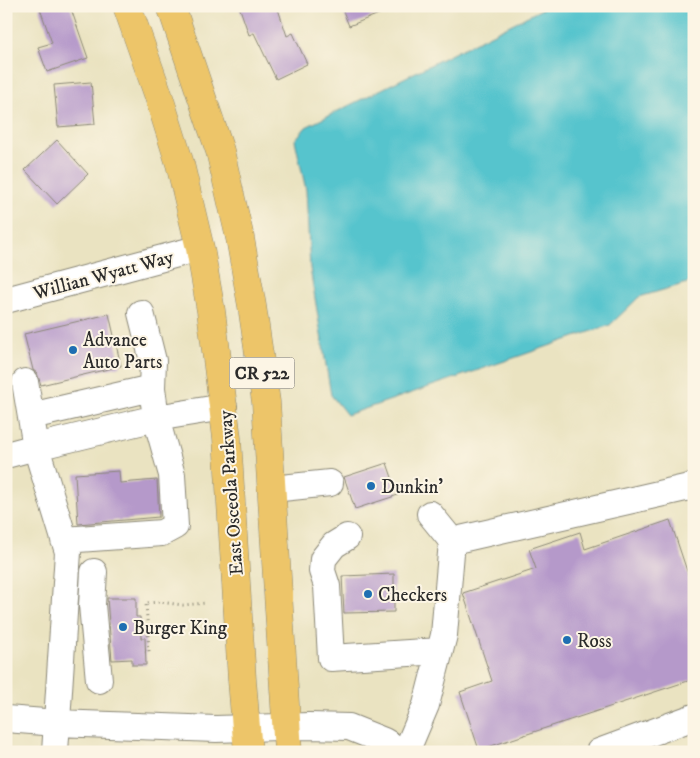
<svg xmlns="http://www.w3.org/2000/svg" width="700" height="758" viewBox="0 0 700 758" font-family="'IM FELL DW Pica',serif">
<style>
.water{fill:#57c4cd;stroke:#41787c}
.building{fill:#b599ca}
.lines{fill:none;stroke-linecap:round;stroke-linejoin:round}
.minor-casing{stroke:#8a8776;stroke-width:28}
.major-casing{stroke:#8a8776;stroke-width:29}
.path{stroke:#8a8776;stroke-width:3;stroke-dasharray:1 4;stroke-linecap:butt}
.minor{stroke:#fff;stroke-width:26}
.major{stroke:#edc569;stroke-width:28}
.poi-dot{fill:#1f6fb2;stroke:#fcf5e5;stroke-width:2}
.labels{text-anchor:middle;stroke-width:4;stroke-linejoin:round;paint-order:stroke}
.shield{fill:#fcf5e5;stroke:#6a6863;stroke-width:1}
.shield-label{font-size:18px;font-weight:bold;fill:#2b2b2b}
.street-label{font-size:19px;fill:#2b2b2b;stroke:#fcf5e5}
.poi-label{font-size:19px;fill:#2b2b2b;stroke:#fcf5e5;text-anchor:start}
</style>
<rect width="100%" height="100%" fill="#fcf5e5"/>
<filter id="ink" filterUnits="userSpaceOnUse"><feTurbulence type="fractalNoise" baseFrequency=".02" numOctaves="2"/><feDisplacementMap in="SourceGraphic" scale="10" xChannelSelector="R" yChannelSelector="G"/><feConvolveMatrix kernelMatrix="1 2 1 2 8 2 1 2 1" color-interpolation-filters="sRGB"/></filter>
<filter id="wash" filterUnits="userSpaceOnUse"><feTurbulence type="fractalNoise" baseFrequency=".0096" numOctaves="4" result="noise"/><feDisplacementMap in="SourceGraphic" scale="20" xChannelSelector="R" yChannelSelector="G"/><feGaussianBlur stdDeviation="1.12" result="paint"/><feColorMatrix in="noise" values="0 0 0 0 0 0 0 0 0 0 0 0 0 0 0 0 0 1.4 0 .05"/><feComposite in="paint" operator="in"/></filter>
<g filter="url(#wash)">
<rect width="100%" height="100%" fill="#eae3c1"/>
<!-- water -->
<path class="water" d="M548 6H694V281L639 297 610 325 347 415 331 395 310 268 306 190 295 140 306 127Z"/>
<g id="blocks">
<!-- building -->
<path class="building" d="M39 6H70L88 58 47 72 38 47 52 43Z
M239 6H277L287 36 293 33 307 64 276 79 254 33 249 35Z
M341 6H396V7L349 26Z
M91 82 95 124 58 127 54 85Z
M57 140 88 174 57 204 25 170Z
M109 314 121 366 41 385 37 373 33 370 24 334Z
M387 463 398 495 355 509 344 477Z
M119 471 120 483 157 480 159 517 78 524 75 474Z
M670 520 694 592V679L479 750 460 692 492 681 463 593 536 569 529 549 580 532 585 549Z
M394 574V612L344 613 342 576Z
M107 598H136V617H140L141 638H145L146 665H132V659L112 660Z"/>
</g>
</g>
<g filter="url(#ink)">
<use href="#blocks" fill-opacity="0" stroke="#8a8776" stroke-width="1"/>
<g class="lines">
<!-- minor casing -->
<g class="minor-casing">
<path id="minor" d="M6 300 200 248
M31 416 152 388 153 361 141 313
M6 455 36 447 25 382
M272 489 330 483
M430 514 452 541
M347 537 334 545 323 559 322 571 327 586 331 658 440 651
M64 540 162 533 175 526 172 475 156 418 152 388
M94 572 92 605 99 680
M6 719 57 723 216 729 309 726 349 727 384 741 402 752
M55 752 68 552 36 447 156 418 224 407
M406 752 426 705 444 635 452 541 694 486
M599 752 694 717"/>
</g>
<!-- major casing -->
<g class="major-casing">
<path id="major" d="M127 6 158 94 180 164 200 248 211 311 227 438 242 680 248 752
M171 6 220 151 240 238 252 306 266 402 288 752"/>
</g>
<!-- path -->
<path class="path" d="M145 651 149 652 146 603 159 602 183 605 207 603"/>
<!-- minor -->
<use href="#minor" class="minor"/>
<!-- major -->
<use href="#major" class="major"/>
</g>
</g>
<!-- markers -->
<g class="poi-dot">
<circle cx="73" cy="350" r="5"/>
<circle cx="371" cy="486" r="5"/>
<circle cx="368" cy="594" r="5"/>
<circle cx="123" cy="627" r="5"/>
<circle cx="567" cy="640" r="5"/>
</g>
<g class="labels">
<!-- shield labels -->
<rect class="shield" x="229.5" y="357.5" width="65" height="31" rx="4"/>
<g class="shield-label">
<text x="262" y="379">CR 522</text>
</g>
<!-- street labels -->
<g class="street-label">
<text transform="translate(103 274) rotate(-15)" y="7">Willian Wyatt Way</text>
<text transform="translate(230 493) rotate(-94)" y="7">East Osceola Parkway</text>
</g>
<!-- poi labels -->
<g class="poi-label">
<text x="83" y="346">Advance<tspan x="83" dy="22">Auto Parts</tspan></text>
<text x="381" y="493">Dunkin'</text>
<text x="378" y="601">Checkers</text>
<text x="133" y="634">Burger King</text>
<text x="577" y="647">Ross</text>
</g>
</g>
<!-- margin -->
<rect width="700" height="758" fill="none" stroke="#fcf5e5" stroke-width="25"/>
</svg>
